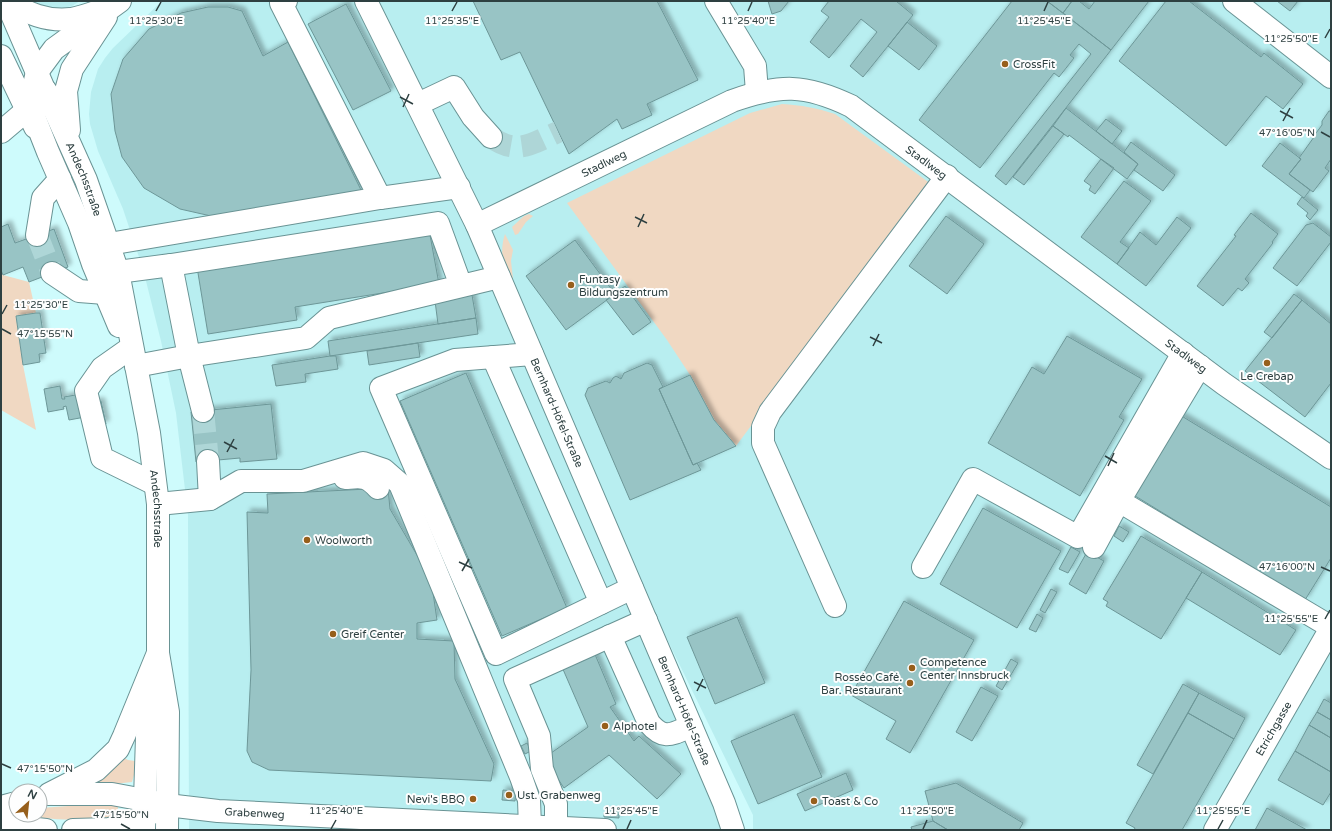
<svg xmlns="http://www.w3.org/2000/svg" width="1332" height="831" viewBox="0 0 1332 831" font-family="'Varela Round',sans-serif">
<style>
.built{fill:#b8eef0}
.green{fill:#f0d8c2}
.building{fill:#98c4c5;stroke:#6d9798;filter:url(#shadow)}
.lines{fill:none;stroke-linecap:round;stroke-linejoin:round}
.minor-tunnel{stroke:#aed6d7;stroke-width:22;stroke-dasharray:22 11;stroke-linecap:butt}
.minor-casing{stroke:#699394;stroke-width:24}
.major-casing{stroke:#699394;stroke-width:24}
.minor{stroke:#fff;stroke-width:22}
.major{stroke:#fff;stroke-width:22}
.ticks{fill:none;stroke:#2e4041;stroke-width:1.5}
.poi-dot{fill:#975f1b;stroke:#fefefe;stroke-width:1.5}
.labels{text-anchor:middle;stroke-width:4;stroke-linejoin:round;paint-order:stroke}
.poi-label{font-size:11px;fill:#2e4041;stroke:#fefefe;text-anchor:start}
.street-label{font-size:11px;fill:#2e4041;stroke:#fefefe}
.ticks-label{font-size:10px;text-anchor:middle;fill:#2e4041;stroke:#fefefe;stroke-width:4;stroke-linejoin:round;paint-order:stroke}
</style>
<defs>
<filter id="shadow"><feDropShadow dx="3.5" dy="-3.5" stdDeviation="2" flood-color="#0004"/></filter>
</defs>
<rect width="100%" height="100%" fill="#cefbfc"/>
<!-- built -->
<path class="built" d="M33 1H80L72 6 56 10 36 4Z
M162 1H1331V830H753V815L467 230 708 791 731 830H189L188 515 176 413 161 341 143 269 123 209 98 151 90 124 89 114 91 92 98 69 105 58 113 48Z"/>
<!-- green -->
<path class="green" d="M782 104C801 105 817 108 835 114L931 184 736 446 714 420 690 375 667 340 567 203 750 113Z
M529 214 533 216 526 222 518 234 515 235 512 227 524 216Z
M505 234 513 250 511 261 513 279C501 270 500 248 505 234Z
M1 270 3 275 29 282 36 313 16 316 23 365 36 430 1 410Z
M123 757 128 760 135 761 134 775 132 782 115 784 97 783Z
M96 804 118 806V817C93 822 48 820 23 815H40V808Z"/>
<!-- building -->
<path class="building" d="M473 1H657L698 80 647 104 652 115 622 129 617 119 569 154 520 52 501 60Z
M768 1H789L781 11 772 14Z
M829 1H896L913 15 863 77 850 66 877 32 861 19 829 58 810 42 829 17 821 11Z
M1012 1H1047L1111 50 1006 185 995 176 1091 54 1079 44 1070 55 1074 58 1059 77 1054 73 980 168 919 120Z
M1047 1H1072L1063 13Z
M1072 1H1079L1089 9 1095 1H1149L1111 50 1063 13Z
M1166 1H1189L1261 57 1264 53 1303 84 1283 109 1266 96 1226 146 1119 61Z
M1277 1H1298L1290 11Z
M346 4 391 91 353 110 308 24Z
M208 7H228L242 11 263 56 288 42 362 192 211 216 180 209 144 188 122 157 115 131 111 94 123 59 149 29 181 13Z
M907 22 937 46 919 70 888 46Z
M1066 108 1138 164 1127 179 1069 135 1068 137 1053 126Z
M1329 111H1331V159L1325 168 1329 171 1313 192 1289 174 1301 159 1299 158 1314 137H1313L1322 125V121Z
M1106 119 1122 131 1112 144 1096 131Z
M1053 126 1064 134 1024 185 1013 177Z
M1131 142 1175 175 1163 191 1134 170 1138 164 1124 152Z
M1280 143 1301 159 1289 174 1310 190 1304 198 1262 166Z
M1101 159 1114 168 1095 194 1089 190 1091 186 1084 181Z
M1124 181 1151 201 1120 242 1129 248 1117 264 1081 237Z
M1302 197 1318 210 1310 220 1306 216 1308 213 1297 204Z
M1251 213 1278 234 1272 242 1273 243 1245 279 1249 283 1242 291 1238 288 1223 306 1197 286 1236 236 1234 235Z
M946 216 984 244 947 294 909 266Z
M1177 217 1191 228 1146 286 1117 264 1140 232 1156 245Z
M1313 223 1331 237V242L1297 286 1273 268 1306 225Z
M8 224 15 243 54 229 68 267 29 282 23 267 3 275 1 270V227Z
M430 235 439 284 295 307 297 320 208 334 197 267Z
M575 240 615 294 566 330 526 276Z
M625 286 651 322 633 335 606 300Z
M1294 294 1302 300 1272 338 1264 332Z
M472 295 476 318 438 324 435 301Z
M1302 300 1331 324V383L1305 417 1245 371Z
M36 313H40L46 353 39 354 40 362 23 365 16 316Z
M476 318 478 334 330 356 328 341Z
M1067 336 1142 379 1119 417 1124 420 1080 496 988 443 1032 367 1044 374Z
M418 343 420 357 369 365 367 351Z
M330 356H336L338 369 305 374 306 382 276 386 272 365Z
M647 363 652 365 663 387 659 389 693 465 697 463 701 470 630 500 585 395 588 388 606 381 610 383 613 378 616 376 621 379 624 373Z
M466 373 567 608 502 636 400 401Z
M690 375 714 420 736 446 693 465 659 389Z
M60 386 62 399H65L64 397 81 394 85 404 101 401 106 424 90 427 85 417 69 420 66 406 63 407 64 409 48 412 44 389Z
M271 404 277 459 240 462V458L196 462 191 412Z
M1180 415 1331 507V558L1305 600 1132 494Z
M388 488 390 509 431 579 437 620 417 623V639L454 641 455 679 494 764 491 781 269 770 252 762 247 751 251 670 247 512 268 513 267 494Z
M983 508 1061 551 1017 628 940 584Z
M1119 526 1129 532 1123 542 1114 536Z
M1141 536 1202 572 1161 639 1106 606 1108 602 1103 599Z
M1071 547 1080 552 1068 573 1059 569Z
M1087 552 1104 561 1086 594 1069 584Z
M1202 572 1296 630 1280 655 1186 598Z
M1051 589 1057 592 1045 613 1040 610Z
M904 601 974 640 910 753 886 739 896 721 851 695Z
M1037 614 1043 618 1036 632 1029 629Z
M737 617 765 683 715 704 687 637Z
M594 652 616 704 610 707 634 741 639 736 681 774 657 799 609 755 564 788 544 758 588 727 562 667Z
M1011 659 1018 663 1002 690 996 686Z
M1183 684 1199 693 1153 774 1137 765Z
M981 687 998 696 972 741 956 732Z
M1199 693 1245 718 1234 739 1188 713Z
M1324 699 1331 703V720L1317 712Z
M1317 712 1331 720V738L1309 725Z
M1188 713 1234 739 1182 830H1134L1135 828 1126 823Z
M794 714 822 777 758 804 731 741Z
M1309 725 1331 738V772L1295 751Z
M527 743 531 751 525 754 521 746Z
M1295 751 1331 772V792L1323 805 1278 780Z
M846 773 853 790 805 811 797 794Z
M956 783 1023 823 1019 830H948L933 821 925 791Z
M503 790 516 791 515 801 502 800Z
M1267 808 1307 830H1255Z
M604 813 619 814V818L604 817Z
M933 821 948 830H912L911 827Z"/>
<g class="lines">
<!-- minor-tunnel -->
<path class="minor-tunnel" d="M491 137C517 156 533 143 558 132
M37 235 52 273
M203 411 208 461"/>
<!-- minor casing -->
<g class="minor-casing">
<g id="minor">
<path d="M6 1C27 13 47 22 71 19 84 17 98 11 110 7"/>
<path d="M6 1 44 89"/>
<path d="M286 1 281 3 380 198"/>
<path id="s1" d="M366 1 477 225 724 803 733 830"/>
<path d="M716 1 755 66 757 92"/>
<path d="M1234 1 1331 77"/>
<path d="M1 56 35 127"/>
<path d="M418 104 454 87 473 117 491 137"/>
<path d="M1 132 27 110"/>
<path id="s2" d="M477 225 732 101C780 84 805 84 851 106L1224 384 1331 458"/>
<path d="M37 235 43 198 60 179"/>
<path d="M109 244 380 198 459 187"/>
<path d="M118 272 171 265"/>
<path d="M52 273 79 291 105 293"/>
<path d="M461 286 438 223 171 265 189 356 306 338 329 318 499 277"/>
<path d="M129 349 102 368 86 391 102 458 155 484"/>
<path d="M532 354 455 360 381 388 496 654 632 588"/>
<path d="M493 357 601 603"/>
<path d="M136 366 189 356 203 411"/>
<path d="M208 461 210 499"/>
<path d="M345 478C362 477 366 475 378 488"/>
<path d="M1119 501 1331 627"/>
<path d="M158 504 210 499 241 481H303L363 463 384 470 400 484 521 777 529 800 530 827"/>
<path d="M1094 547 1119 501 1200 366"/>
<path d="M923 567 973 479 1078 537 1183 353"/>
<path d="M835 606 763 443V427L770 412 947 176"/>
<path d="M610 636 649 723C664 741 672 734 691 726"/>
<path id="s3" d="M167 805 218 811 605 830"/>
<path d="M556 828V804L542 769 539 736 515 679 646 620"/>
<path id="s4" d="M1215 830 1331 628"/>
</g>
</g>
<!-- major casing -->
<g class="major-casing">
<g id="major">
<path id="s5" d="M46 91 86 180 118 272 149 433 158 504V653L168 712 167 830"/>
<path d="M69 130 66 91 72 69 106 17"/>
<path d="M119 326 93 264 79 223 48 152 35 119 32 94 37 72 54 49 120 1"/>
<path d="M49 794 96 770 118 749 124 736 158 653"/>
<path d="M53 794H112L160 803"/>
<path d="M1 807 16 803"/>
<path d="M1 825 46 830"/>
<path d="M73 830 109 829 130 823 156 811"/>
<path d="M144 830 148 706 150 692"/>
</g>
</g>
<!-- minor -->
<use href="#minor" class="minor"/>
<!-- major -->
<use href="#major" class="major"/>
</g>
<!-- ticks -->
<path class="ticks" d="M156 11 161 2M452 11 457 2M748 11 752 2M1044 11 1048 2M1325 38 1330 29M400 97 413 104M403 107 409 94M1280 111 1293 118M1283 121 1290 108M1321 132 1330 137M635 217 647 223M638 227 644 214M2 314 7 305M2 329 11 334M870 337 882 343M873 346 879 334M224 442 237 449M227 452 234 439M1105 456 1117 463M1108 466 1114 453M459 562 472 568M1321 567 1330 571M462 571 469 559M1325 619 1330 610M694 682 706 688M697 691 703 679M2 764 11 768M121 824 130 829M331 829 336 820M627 829 631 820M923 829 927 820M1218 829 1223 820"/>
<!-- markers -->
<g class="poi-dot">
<circle cx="1005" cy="64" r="4"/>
<circle cx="571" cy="285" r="4"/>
<circle cx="1267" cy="363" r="4"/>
<circle cx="307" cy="540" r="4"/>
<circle cx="333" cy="634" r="4"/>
<circle cx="912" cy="668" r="4"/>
<circle cx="910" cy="683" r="4"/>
<circle cx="605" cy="726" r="4"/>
<circle cx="509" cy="795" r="4"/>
<circle cx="473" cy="799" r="4"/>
<circle cx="814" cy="801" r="4"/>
</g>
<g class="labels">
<!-- poi labels -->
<g class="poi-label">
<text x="1013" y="68">CrossFit</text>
<text x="579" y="283">Funtasy<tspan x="579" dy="13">Bildungszentrum</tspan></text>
<text x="1267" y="380" text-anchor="middle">Le Crebap</text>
<text x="315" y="544">Woolworth</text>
<text x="341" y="638">Greif Center</text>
<text x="920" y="666">Competence<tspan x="920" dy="13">Center Innsbruck</tspan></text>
<text x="902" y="681" text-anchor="end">Rosséo Café.<tspan x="902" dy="13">Bar. Restaurant</tspan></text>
<text x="613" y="730">Alphotel</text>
<text x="517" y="799">Ust. Grabenweg</text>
<text x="465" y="803" text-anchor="end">Nevi's BBQ</text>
<text x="822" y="805">Toast &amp; Co</text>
</g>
<!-- street labels -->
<g class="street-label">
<text dy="4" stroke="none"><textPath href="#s2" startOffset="501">Stadlweg</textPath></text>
<text dy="4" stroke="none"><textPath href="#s2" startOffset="141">Stadlweg</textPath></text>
<text dy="4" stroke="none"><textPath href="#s5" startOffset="96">Andechsstraße</textPath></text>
<text dy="4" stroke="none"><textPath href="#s2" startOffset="825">Stadlweg</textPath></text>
<text dy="4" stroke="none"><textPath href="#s1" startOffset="454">Bernhard-Höfel-Straße</textPath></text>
<text dy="4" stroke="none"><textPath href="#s5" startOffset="435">Andechsstraße</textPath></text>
<text dy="4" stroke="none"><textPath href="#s1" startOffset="778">Bernhard-Höfel-Straße</textPath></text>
<text dy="4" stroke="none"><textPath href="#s4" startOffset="117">Etrichgasse</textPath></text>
<text dy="4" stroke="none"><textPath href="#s3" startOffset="88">Grabenweg</textPath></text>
</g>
</g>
<g class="ticks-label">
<text x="156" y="24">11°25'30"E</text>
<text x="452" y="24">11°25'35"E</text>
<text x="748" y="24">11°25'40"E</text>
<text x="1044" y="24">11°25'45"E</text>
<text x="1291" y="42">11°25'50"E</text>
<text x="1287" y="136">47°16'05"N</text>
<text x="41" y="308">11°25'30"E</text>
<text x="45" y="337">47°15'55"N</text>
<text x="1287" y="570">47°16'00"N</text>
<text x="1291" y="622">11°25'55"E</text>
<text x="45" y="772">47°15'50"N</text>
<text x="336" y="814">11°25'40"E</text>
<text x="631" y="814">11°25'45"E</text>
<text x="927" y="814">11°25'50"E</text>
<text x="1223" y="814">11°25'55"E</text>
<text x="121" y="818">47°15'50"N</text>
</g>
<!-- border -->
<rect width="1332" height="831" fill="none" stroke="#2e4041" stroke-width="4"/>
<!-- north arrow -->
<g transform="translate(28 803) rotate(27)"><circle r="19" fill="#fefefe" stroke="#abb2b2"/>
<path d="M0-3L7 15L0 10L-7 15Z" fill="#975f1b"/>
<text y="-6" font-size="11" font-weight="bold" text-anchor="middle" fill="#2e4041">N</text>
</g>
</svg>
